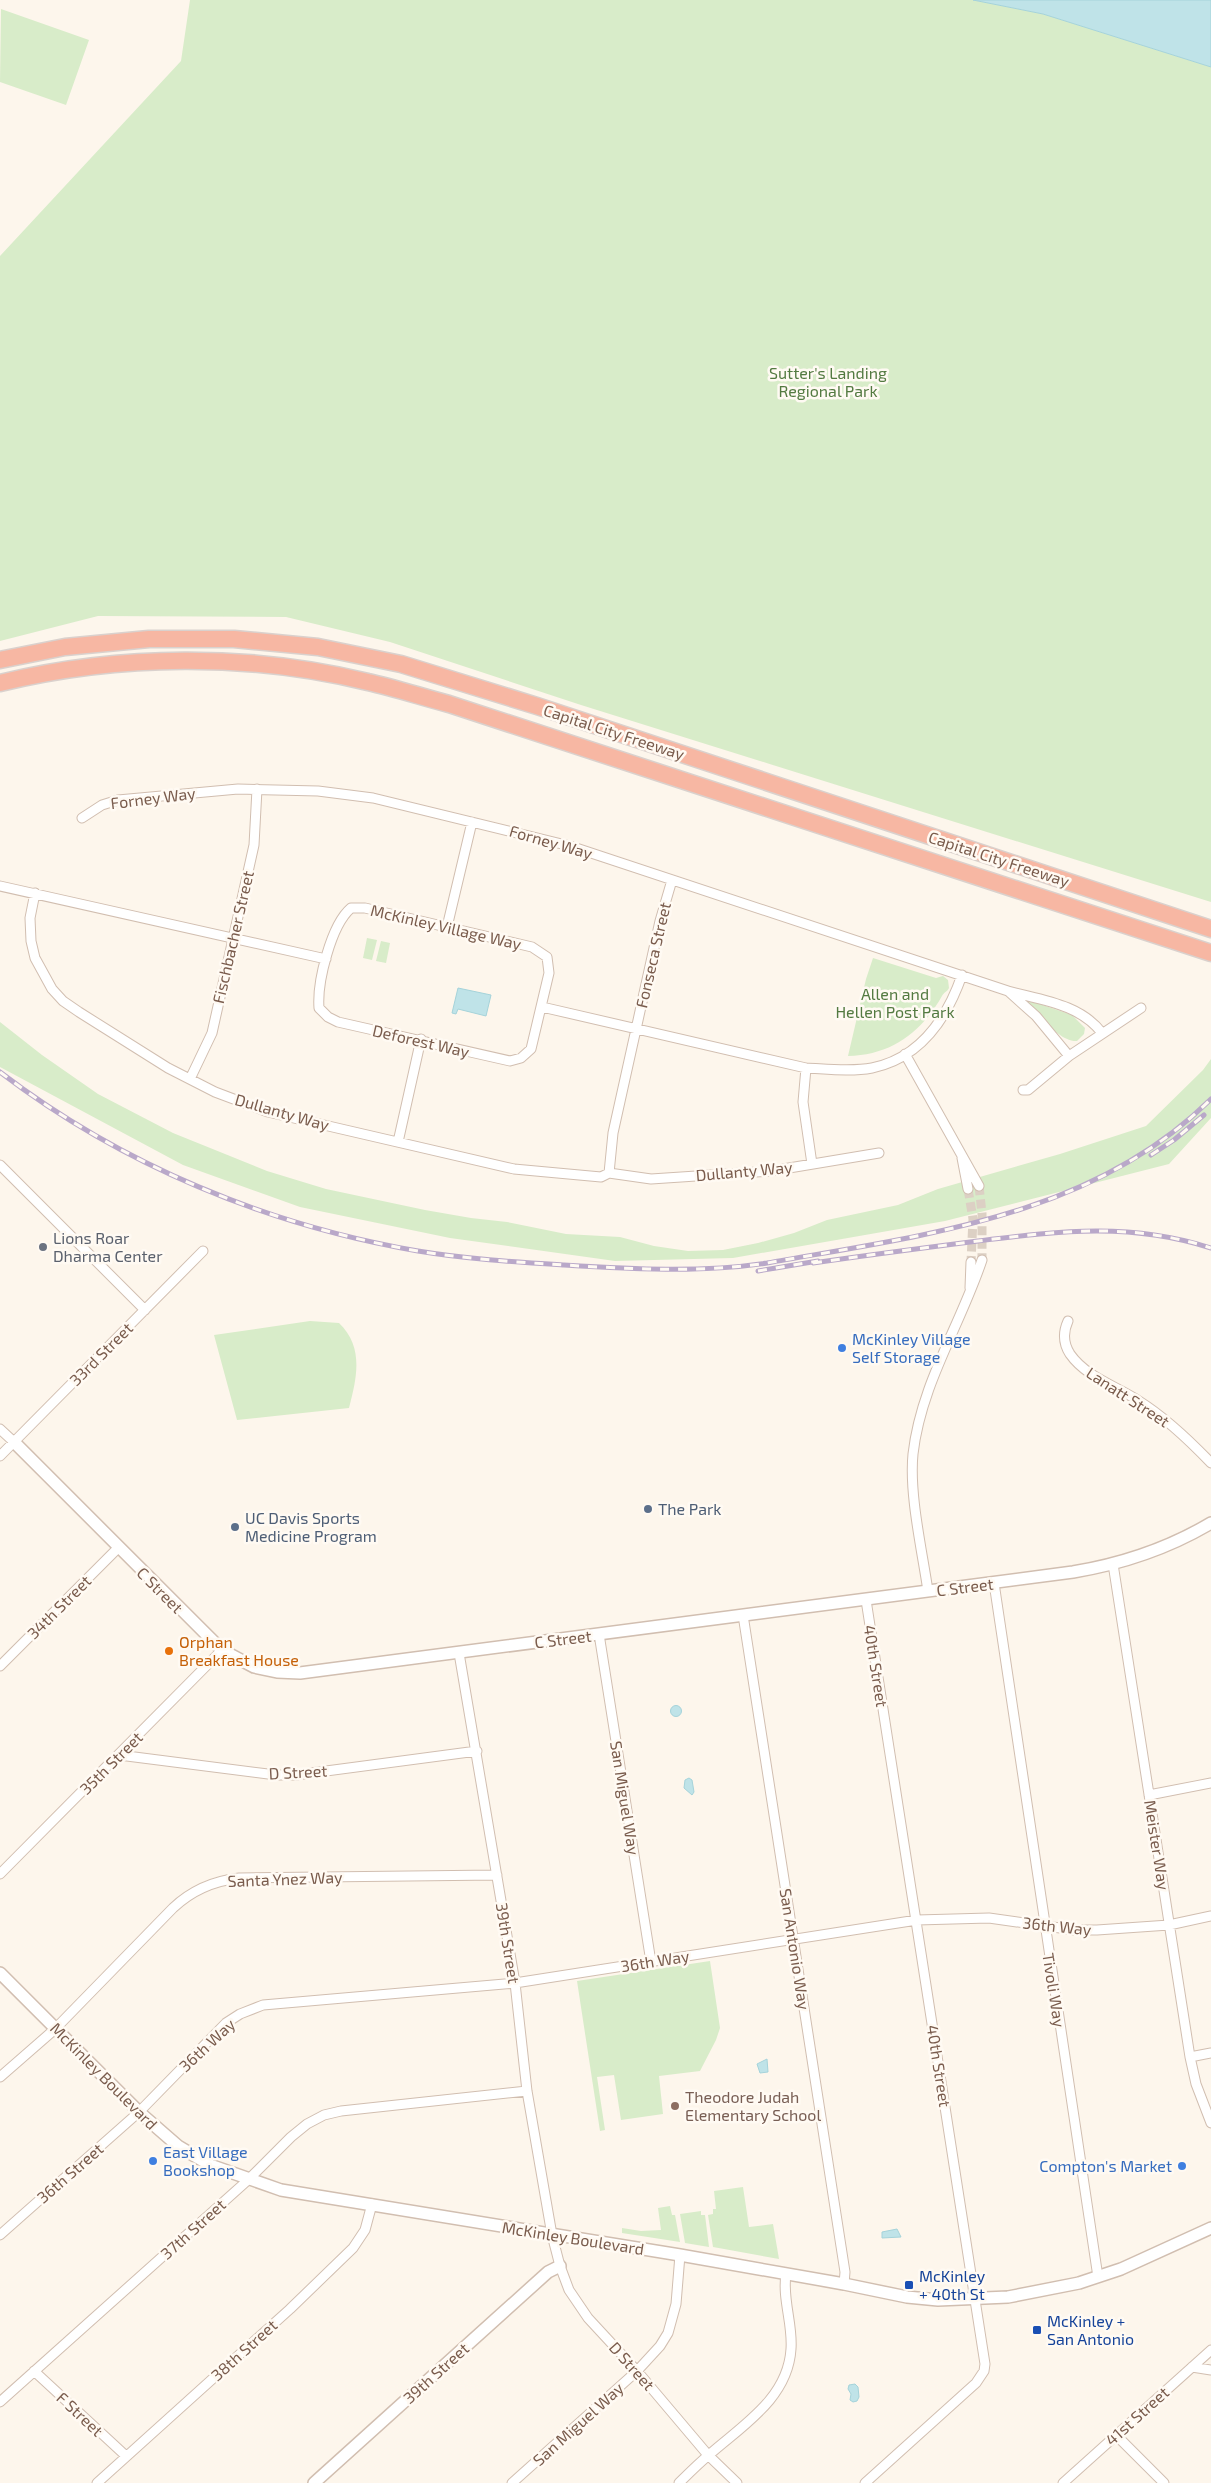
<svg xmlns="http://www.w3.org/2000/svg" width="1211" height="2483" viewBox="0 0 1211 2483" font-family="'Exo 2',sans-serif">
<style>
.green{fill:#d8ecc9}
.water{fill:#bfe3e8;stroke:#a5d3da}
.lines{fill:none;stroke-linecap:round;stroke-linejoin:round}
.minor-tunnel{stroke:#dcd0c4;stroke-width:9;stroke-dasharray:9 4.5;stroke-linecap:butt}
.minor-casing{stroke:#d1beb0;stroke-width:11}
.tertiary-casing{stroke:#d1beb0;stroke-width:14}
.motorway-casing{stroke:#dad1cd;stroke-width:19}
.minor{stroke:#fff;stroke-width:9}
.tertiary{stroke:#fff;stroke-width:11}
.motorway{stroke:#f7b7a3;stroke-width:16}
.rail-casing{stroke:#b9a8c9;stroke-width:5}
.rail{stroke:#fffaf3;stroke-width:3;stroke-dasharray:9;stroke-linecap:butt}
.worship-dot{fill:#6b7280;stroke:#fffaf3;stroke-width:2}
.shop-dot{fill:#3f7fe0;stroke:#fffaf3;stroke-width:2}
.service-dot{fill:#5c6f8a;stroke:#fffaf3;stroke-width:2}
.food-dot{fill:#e8710a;stroke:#fffaf3;stroke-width:2}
.education-dot{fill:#8d6e63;stroke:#fffaf3;stroke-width:2}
.transit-dot{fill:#1a4fb4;stroke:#fffaf3;stroke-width:2}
.labels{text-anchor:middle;stroke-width:5;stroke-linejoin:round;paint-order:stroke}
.park-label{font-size:16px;fill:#537a41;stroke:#fffaf3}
.street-label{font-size:16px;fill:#7a5c4d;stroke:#fffaf3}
.worship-label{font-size:16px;fill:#5b616d;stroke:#fffaf3;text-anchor:start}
.shop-label{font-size:16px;fill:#366cbe;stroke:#fffaf3;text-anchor:start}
.service-label{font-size:16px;fill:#4e5e75;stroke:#fffaf3;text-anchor:start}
.food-label{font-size:16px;fill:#c56008;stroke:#fffaf3;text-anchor:start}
.education-label{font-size:16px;fill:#785e54;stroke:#fffaf3;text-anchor:start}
.transit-label{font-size:16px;fill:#164399;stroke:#fffaf3;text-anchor:start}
</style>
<rect width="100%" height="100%" fill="#fdf6ec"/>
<!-- green -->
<path class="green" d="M190 0H973L1043 14 1211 67V902L581 705 390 642 286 617 98 616 0 641V256L181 61Z
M1 9 89 40 66 105 0 82Z
M367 938 377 940 372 960 363 958Z
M381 941 390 943 386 963 376 961Z
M873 958 936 978 943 976 948 980 949 988C947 992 944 992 942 996 921 1033 891 1055 848 1056L866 979Z
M1025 999 1072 1015 1085 1028 1084 1034 1077 1041C1058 1042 1039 1013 1025 999Z
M0 1022 42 1055 98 1094 173 1133 267 1171 326 1189 425 1210 471 1218 507 1222 566 1234 620 1237 654 1246 688 1251 723 1250 758 1243 794 1233 827 1220 898 1205 938 1189 1060 1154 1146 1126 1203 1070 1211 1059V1118L1169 1164 945 1221 733 1258 615 1261 450 1238 300 1207 183 1165 0 1067Z
M310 1321 339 1323C364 1347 357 1377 349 1408L237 1420 214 1335Z
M710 1961 720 2028 716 2040 700 2071 659 2076 663 2114 621 2120 614 2075 597 2077 605 2130 600 2131 577 1981Z
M743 2187 749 2227 773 2224 779 2259 713 2247 708 2215 713 2214V2209H716L714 2191Z
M670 2206 672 2215H675L680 2242 622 2233V2228L641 2231 661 2230 658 2208Z
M701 2211V2215H705L709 2247 685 2243 680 2214Z"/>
<!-- water -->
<path class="water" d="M973 0H1211V67L1043 14Z
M458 988 491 995 486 1016 458 1009 456 1014 452 1013Z
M670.5 1711a5.5 5.5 0 1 1 11 0a5.5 5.5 0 1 1-11 0Z
M689 1778 692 1780 694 1792 692 1795 684 1788 685 1780Z
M767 2059 768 2072 760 2073 757 2064Z
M897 2229 901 2237 882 2238V2232Z
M855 2384 858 2387 859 2397 857 2401 853 2402 850 2400 851 2394 848 2389 849 2385Z"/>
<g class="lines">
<!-- minor-tunnel -->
<path class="minor-tunnel" d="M979 1186 982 1213V1260
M968 1189 973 1219 971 1262"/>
<!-- minor casing -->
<g class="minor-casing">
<path id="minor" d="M82 818 102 805 118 800 238 789 318 791 373 798 570 846 1008 991
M0 886 326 959
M35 893 30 918 31 941 35 958 52 989 63 1001 79 1012 168 1068 215 1092 268 1112 514 1169 601 1177 609 1173 613 1133 660 921 672 880
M351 908H365L532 947 547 957 549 973 531 1049 521 1058 510 1061 338 1022 328 1017 319 1008C317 982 331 925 351 908Z
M447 927 472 822
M542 1007 806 1068C827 1069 851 1072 872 1068 920 1058 947 1018 962 975
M905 1054 979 1186
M1069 1056 1036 1016 1008 991C1041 1000 1080 1004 1102 1033
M806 1068 803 1102 812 1164
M190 1079 212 1033 254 845 257 789
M1023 1090H1028L1069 1056 1141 1008
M398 1142 421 1039
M962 1158 968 1189
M0 1165 145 1310
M609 1173 651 1179 771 1171 879 1153
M970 1288 971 1262
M1068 1321C1063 1332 1063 1343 1070 1354 1086 1377 1116 1386 1139 1401 1166 1418 1189 1440 1211 1463
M0 1429 14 1442
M0 1456 203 1251
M1113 1564 1190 2057 1196 2084 1211 2123
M994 1583 1098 2277
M928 1591C922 1550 909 1494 913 1454 921 1384 960 1326 982 1260
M743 1615 845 2272 844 2284
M599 1634 651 1962
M459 1653 515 1983 527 2091 552 2235 560 2266 569 2290 588 2318 637 2371 708 2455 737 2483
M0 1666 118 1548
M119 1755 276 1775H296L477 1751
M1149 1795 1211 1783
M0 1874 222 1650
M1190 2057 1211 2053
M0 2077 55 2029 173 1908C192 1890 213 1881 239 1878L497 1875
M0 2235 139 2112 226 2023 240 2014 263 2005 515 1983 917 1920 989 1918 1074 1930H1097L1169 1925 1211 1916
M1192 2367 1211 2370
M34 2371 126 2456
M0 2402 248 2180 291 2137 307 2124 324 2115 341 2111 527 2091
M1116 2435 1164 2483
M97 2483 290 2309 353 2248 365 2230 372 2204
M512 2483 637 2371 660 2346 668 2333 676 2304 680 2255
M679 2483C689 2473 699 2463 710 2454 743 2425 788 2398 791 2349 793 2324 782 2299 786 2274
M865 2483 976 2383 984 2371 985 2364 866 1600
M1063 2483 1211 2350"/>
</g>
<!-- tertiary casing -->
<g class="tertiary-casing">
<path id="tertiary" d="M14 1442 222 1650 254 1667 277 1672 300 1673 1073 1572C1121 1564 1169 1548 1211 1523
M0 1973 139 2112 178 2146 210 2165 281 2190 680 2255 844 2284 907 2297 938 2300 1008 2297 1079 2283 1121 2269 1211 2228
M314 2483 548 2272 560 2266"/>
</g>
<!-- motorway casing -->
<g class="motorway-casing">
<path id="motorway" d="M0 660 65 647 149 639H234L318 647 401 664 537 706 1211 929
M0 683C119 654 250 653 368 682 395 688 422 697 449 704L1211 953"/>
</g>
<!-- minor -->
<use href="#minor" class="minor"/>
<!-- tertiary -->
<use href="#tertiary" class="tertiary"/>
<!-- motorway -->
<use href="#motorway" class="motorway"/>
<!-- rail casing -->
<g class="rail-casing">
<path id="rail" d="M0 1072C122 1165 267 1225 418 1251 466 1259 516 1262 564 1265 631 1269 701 1273 767 1263 924 1235 1092 1217 1211 1099
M1151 1155 1174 1140 1204 1115
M813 1263C868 1255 923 1248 978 1241 1060 1231 1130 1222 1211 1248
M758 1271 818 1261"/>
</g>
<!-- rail -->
<use href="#rail" class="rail"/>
</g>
<!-- markers -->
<circle class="worship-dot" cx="43" cy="1247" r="5"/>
<g class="shop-dot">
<circle cx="842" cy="1348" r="5"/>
<circle cx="153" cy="2161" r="5"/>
<circle cx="1182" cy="2166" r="5"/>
</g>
<g class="service-dot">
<circle cx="648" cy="1509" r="5"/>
<circle cx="235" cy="1527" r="5"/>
</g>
<circle class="food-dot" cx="169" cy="1651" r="5"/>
<circle class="education-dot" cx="675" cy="2106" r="5"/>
<g class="transit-dot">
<rect x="904" y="2280" width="10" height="10" rx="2.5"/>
<rect x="1032" y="2325" width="10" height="10" rx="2.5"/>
</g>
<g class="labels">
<!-- park labels -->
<g class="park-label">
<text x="828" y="379">Sutter's Landing<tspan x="828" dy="18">Regional Park</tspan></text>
<text x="895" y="1000">Allen and<tspan x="895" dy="18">Hellen Post Park</tspan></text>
</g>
<!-- street labels -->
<g class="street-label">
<text transform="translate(614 732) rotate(18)" y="6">Capital City Freeway</text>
<text transform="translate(153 798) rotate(-7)" y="6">Forney Way</text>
<text transform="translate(551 842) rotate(16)" y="6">Forney Way</text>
<text transform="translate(999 859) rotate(18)" y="6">Capital City Freeway</text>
<text transform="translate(446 927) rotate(13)" y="6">McKinley Village Way</text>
<text transform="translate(233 937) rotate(-77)" y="6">Fischbacher Street</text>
<text transform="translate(653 955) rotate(-77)" y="6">Fonseca Street</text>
<text transform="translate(421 1041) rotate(13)" y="6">Deforest Way</text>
<text transform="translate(282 1112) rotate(16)" y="6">Dullanty Way</text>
<text transform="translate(744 1171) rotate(-5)" y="6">Dullanty Way</text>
<text transform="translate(101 1354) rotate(-45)" y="6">33rd Street</text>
<text transform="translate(1128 1397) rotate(33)" y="6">Lanatt Street</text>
<text transform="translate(965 1587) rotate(-7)" y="6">C Street</text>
<text transform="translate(160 1590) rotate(45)" y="6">C Street</text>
<text transform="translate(59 1607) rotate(-45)" y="6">34th Street</text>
<text transform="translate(563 1639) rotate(-7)" y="6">C Street</text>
<text transform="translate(876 1666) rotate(81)" y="6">40th Street</text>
<text transform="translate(111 1763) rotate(-45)" y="6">35th Street</text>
<text transform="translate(298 1772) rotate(-3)" y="6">D Street</text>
<text transform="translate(625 1798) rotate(81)" y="6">San Miguel Way</text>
<text transform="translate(1157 1845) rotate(81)" y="6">Meister Way</text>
<text transform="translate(285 1879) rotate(-2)" y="6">Santa Ynez Way</text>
<text transform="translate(1057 1926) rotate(6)" y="6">36th Way</text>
<text transform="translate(508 1943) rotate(81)" y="6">39th Street</text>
<text transform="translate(795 1949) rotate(81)" y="6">San Antonio Way</text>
<text transform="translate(655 1961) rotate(-9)" y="6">36th Way</text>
<text transform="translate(1054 1990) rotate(81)" y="6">Tivoli Way</text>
<text transform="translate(207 2045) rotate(-43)" y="6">36th Way</text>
<text transform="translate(939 2066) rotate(81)" y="6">40th Street</text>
<text transform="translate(104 2076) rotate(45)" y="6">McKinley Boulevard</text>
<text transform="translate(70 2173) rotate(-41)" y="6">36th Street</text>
<text transform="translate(193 2229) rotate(-42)" y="6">37th Street</text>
<text transform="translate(573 2238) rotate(9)" y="6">McKinley Boulevard</text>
<text transform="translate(244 2350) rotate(-42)" y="6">38th Street</text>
<text transform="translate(632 2366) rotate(48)" y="6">D Street</text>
<text transform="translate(436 2373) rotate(-42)" y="6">39th Street</text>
<text transform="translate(80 2414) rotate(43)" y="6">F Street</text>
<text transform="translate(1137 2416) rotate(-42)" y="6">41st Street</text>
<text transform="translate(578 2424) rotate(-42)" y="6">San Miguel Way</text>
</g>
<!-- worship labels -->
<g class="worship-label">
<text x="53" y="1244">Lions Roar<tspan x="53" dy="18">Dharma Center</tspan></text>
</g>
<!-- shop labels -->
<g class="shop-label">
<text x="852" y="1345">McKinley Village<tspan x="852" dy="18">Self Storage</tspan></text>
<text x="163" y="2158">East Village<tspan x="163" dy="18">Bookshop</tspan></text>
<text x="1172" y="2172" text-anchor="end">Compton's Market</text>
</g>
<!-- service labels -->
<g class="service-label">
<text x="658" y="1515">The Park</text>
<text x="245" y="1524">UC Davis Sports<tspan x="245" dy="18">Medicine Program</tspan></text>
</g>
<!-- food labels -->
<g class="food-label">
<text x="179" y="1648">Orphan<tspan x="179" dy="18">Breakfast House</tspan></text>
</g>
<!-- education labels -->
<g class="education-label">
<text x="685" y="2103">Theodore Judah<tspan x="685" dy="18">Elementary School</tspan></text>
</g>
<!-- transit labels -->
<g class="transit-label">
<text x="919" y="2282">McKinley<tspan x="919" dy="18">+ 40th St</tspan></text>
<text x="1047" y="2327">McKinley +<tspan x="1047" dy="18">San Antonio</tspan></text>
</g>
</g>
</svg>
